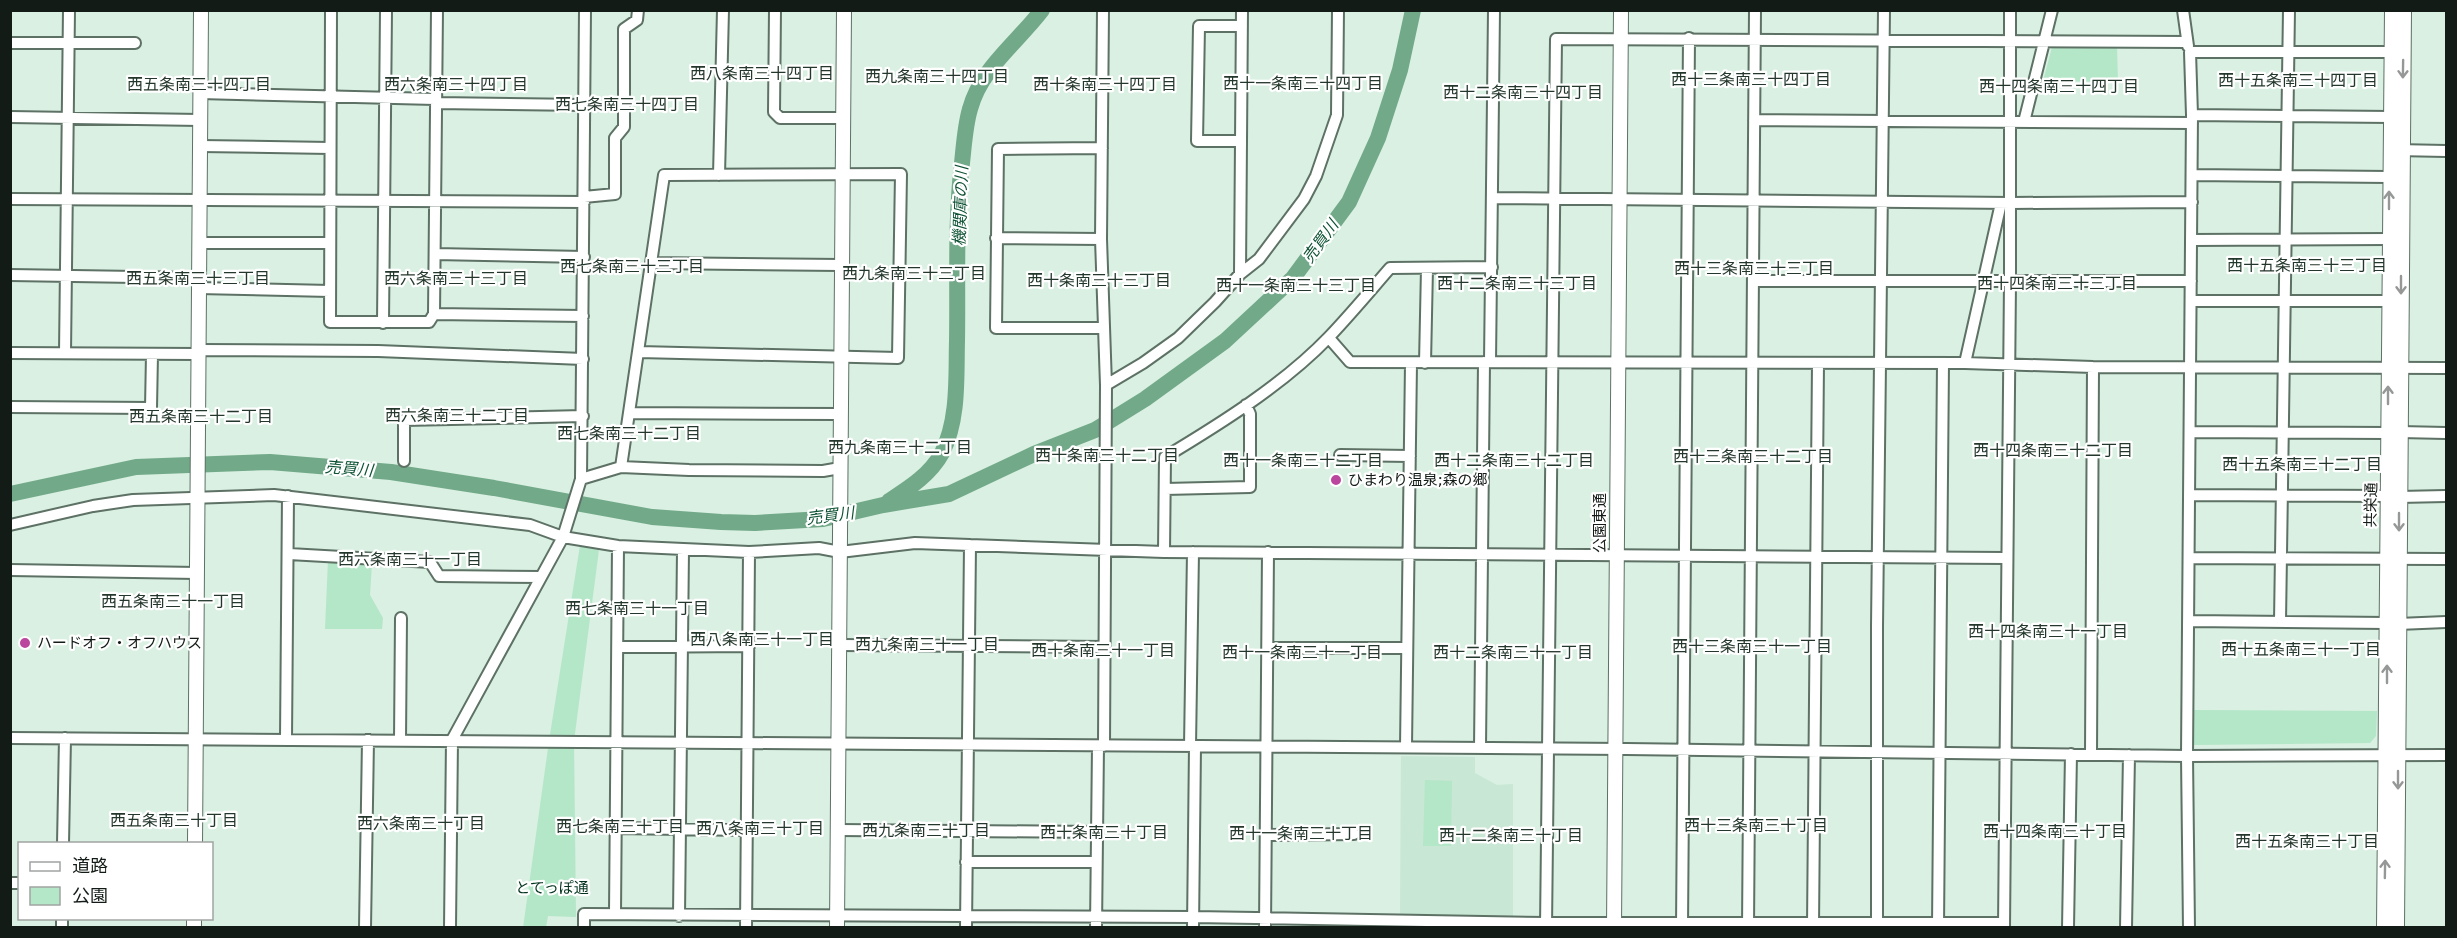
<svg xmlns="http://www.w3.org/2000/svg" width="2457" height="938" viewBox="0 0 2457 938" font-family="'Golos Text','Noto Sans JP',sans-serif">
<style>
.built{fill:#c8e7d4}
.green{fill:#b4e6c8}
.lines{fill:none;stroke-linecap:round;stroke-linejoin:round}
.river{stroke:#72a989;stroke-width:16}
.minor-casing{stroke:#5d7165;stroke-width:14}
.tertiary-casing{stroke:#5d7165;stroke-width:16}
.minor{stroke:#fff;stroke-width:10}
.tertiary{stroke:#fff;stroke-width:14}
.oneway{stroke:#959896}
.poi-dot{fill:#ba469e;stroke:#fff;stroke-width:2}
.labels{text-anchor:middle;stroke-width:4.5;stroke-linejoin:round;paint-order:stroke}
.poi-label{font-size:15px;fill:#131b16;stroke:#fff;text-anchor:start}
.street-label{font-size:15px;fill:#131b16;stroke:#fff}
.park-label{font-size:15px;fill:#04341e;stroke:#fff}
.neighbourhood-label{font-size:16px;fill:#24372c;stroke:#fff}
.water-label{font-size:16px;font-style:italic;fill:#0f5334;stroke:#fff}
</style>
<rect width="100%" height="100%" fill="#d9f0e2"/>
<!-- built -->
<path class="built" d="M1401 756 1475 757V773L1497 785 1513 784V917L1400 916Z"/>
<!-- green -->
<path class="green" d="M2052 47H2117L2118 82 2043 81Z
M581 539 600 542 574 741 576 917 548 916 546 927 523 928 549 741Z
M328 560 372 563 370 595 383 618 382 629H325Z
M2193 710 2377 711 2376 736 2370 743 2193 745Z
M1425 780 1452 781 1451 846H1423Z"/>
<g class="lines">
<!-- river -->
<path class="river" d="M10 494 136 467 270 462 391 472 494 488 652 517 721 522 755 523 823 519 883 505 949 494 1034 454 1095 430 1145 399 1225 341 1293 278 1349 202 1378 138 1400 70 1413 10
M889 501C909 488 930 475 942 453 959 419 956 377 957 341 958 282 955 222 962 163 964 145 965 126 970 109 981 68 1017 43 1042 10"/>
<!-- minor casing -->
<g class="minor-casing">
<path id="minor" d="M331 10 330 322H429L434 314
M437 10 434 314 583 316
M775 10 774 112 780 118H844
M1103 10 1101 239 1106 385 1104 746
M2183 10 2188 46
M10 43H135
M200 93 435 99
M436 103 584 105
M2192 115 2391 117
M10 117 200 120
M1754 120 2192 123
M2024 122 2052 10
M1241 141H1197L1199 26H1242
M200 146 330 148
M1102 148 998 149 996 328H1104
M2396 150 2446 151
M719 175 723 10
M2192 175 2389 177
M584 197 615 194V138L624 127V29L637 20 638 10
M1493 198 2011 203 2192 202
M10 199 584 202
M996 238 1101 239
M2191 240 2389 239
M199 243H330
M435 254 584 257
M652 263 841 265
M1240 274 1242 10
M10 275 199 278
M1753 281H2191
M198 288 330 291
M2191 301H2389
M383 323 386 10
M1329 338 1350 362 1965 363 2093 367 2446 368
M198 350 378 351 583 359
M10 353 198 354
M65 353 69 10
M1490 362 1494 10
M1425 363 1427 268
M1965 363 2001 203
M1106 385 1143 363 1178 338 1215 302 1240 274 1259 259 1304 199 1316 176 1337 115 1338 10
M10 407 151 408 152 354
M629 413 840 414
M2190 432 2389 433
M2400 432 2446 433
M1340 455 1410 456
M404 461V420L583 416
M621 467 689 470 823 471 840 468
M581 479 621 467 664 175 901 174 898 358 639 352
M1165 489 1250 487V414L1246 405
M2190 495 2388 496
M2399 497 2446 496
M10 525 93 506 133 500 274 495 530 525 563 537 618 546 749 552 819 548 840 552 915 543 1164 552 2006 558
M1164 552 1165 457C1220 424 1284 384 1329 337 1350 315 1370 291 1390 268L1492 267
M289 554 430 562 439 576 541 577
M2190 558 2446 559
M10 570 197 573
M2190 621 2387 623
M2280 622 2289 10
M2398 624 2446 622
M839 645 1104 647
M618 647 749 646
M1268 648H1407
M10 738 1626 749 2187 756 2446 755
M286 739 288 496
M400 740 401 618
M1190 746 1193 552
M1406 747 1411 363
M1480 748 1484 362
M2091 755 2093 367
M616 828 747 830
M838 830 1097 832
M1267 835 1354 834
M63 844 65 738
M966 862H1096
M10 883H20
M615 914 618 546
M679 916 683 550
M1682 927 1689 38
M1813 927 1818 363
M1938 927 1943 363
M62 928V918
M365 928 368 740
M450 928 452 740 563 537 581 479 585 10
M584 928V914L1193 917 1546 923H2004
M746 928 749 552
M966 928 970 545
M1096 928 1098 746
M1193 928 1195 746
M1265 928 1268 552
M1546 928 1556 39 2187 42
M1748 928 1755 10
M1877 928V627L1884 10
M2004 928 2010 282V10
M2068 928 2071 754
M2126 928 2129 755
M2189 928 2187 756 2192 115 2190 52H2392"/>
</g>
<!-- tertiary casing -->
<g class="tertiary-casing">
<path id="tertiary" d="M195 844 201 10
M194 928V918
M837 928 844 10
M1614 928 1621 10
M2384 928 2392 10
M2397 928 2404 10"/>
</g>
<!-- minor -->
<use href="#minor" class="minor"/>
<!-- tertiary -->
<use href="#tertiary" class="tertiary"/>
</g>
<!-- one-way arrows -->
<defs><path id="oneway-shaft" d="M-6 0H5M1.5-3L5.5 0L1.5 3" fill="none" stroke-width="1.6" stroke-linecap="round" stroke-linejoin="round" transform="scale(1.5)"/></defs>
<g class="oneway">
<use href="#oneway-shaft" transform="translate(2403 69) rotate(91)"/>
<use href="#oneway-shaft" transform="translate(2389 200) rotate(-90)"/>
<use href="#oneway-shaft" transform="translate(2401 285) rotate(90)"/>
<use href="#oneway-shaft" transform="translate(2388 395) rotate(-90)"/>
<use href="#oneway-shaft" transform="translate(2399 522) rotate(90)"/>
<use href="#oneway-shaft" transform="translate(2387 674) rotate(-90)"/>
<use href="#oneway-shaft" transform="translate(2398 780) rotate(90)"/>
<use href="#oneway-shaft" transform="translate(2385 869) rotate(-89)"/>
</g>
<!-- markers -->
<g class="poi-dot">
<circle cx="1336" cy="480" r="6"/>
<circle cx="25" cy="643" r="6"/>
</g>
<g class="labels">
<!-- poi labels -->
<g class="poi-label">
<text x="1348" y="485">ひまわり温泉;森の郷</text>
<text x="37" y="648">ハードオフ・オフハウス</text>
</g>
<!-- street labels -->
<g class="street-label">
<text transform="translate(2371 505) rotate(-89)" y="5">共栄通</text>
<text transform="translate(1600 523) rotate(-90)" y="5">公園東通</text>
</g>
<!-- park labels -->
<g class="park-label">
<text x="552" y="893">とてっぽ通</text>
</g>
<!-- neighbourhood labels -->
<g class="neighbourhood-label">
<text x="762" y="79">西八条南三十四丁目</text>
<text x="937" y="82">西九条南三十四丁目</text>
<text x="1751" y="85">西十三条南三十四丁目</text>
<text x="2298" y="86">西十五条南三十四丁目</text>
<text x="1303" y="89">西十一条南三十四丁目</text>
<text x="199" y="90">西五条南三十四丁目</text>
<text x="456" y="90">西六条南三十四丁目</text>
<text x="1105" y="90">西十条南三十四丁目</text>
<text x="2059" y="92">西十四条南三十四丁目</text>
<text x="1523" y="98">西十二条南三十四丁目</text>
<text x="627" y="110">西七条南三十四丁目</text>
<text x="2307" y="271">西十五条南三十三丁目</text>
<text x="632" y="272">西七条南三十三丁目</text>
<text x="1754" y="274">西十三条南三十三丁目</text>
<text x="914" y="279">西九条南三十三丁目</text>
<text x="198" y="284">西五条南三十三丁目</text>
<text x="456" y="284">西六条南三十三丁目</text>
<text x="1099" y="286">西十条南三十三丁目</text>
<text x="1517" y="289">西十二条南三十三丁目</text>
<text x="2057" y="289">西十四条南三十三丁目</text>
<text x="1296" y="291">西十一条南三十三丁目</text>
<text x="457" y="421">西六条南三十二丁目</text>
<text x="201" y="422">西五条南三十二丁目</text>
<text x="629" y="439">西七条南三十二丁目</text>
<text x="900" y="453">西九条南三十二丁目</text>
<text x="2053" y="456">西十四条南三十二丁目</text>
<text x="1107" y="461">西十条南三十二丁目</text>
<text x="1753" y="462">西十三条南三十二丁目</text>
<text x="1303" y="466">西十一条南三十二丁目</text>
<text x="1514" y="466">西十二条南三十二丁目</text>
<text x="2302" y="470">西十五条南三十二丁目</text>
<text x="410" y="565">西六条南三十一丁目</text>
<text x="173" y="607">西五条南三十一丁目</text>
<text x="637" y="614">西七条南三十一丁目</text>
<text x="2048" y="637">西十四条南三十一丁目</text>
<text x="762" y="645">西八条南三十一丁目</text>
<text x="927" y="650">西九条南三十一丁目</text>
<text x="1752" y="652">西十三条南三十一丁目</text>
<text x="2301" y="655">西十五条南三十一丁目</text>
<text x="1103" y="656">西十条南三十一丁目</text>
<text x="1302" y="658">西十一条南三十一丁目</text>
<text x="1513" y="658">西十二条南三十一丁目</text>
<text x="174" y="826">西五条南三十丁目</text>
<text x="421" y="829">西六条南三十丁目</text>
<text x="1756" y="831">西十三条南三十丁目</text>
<text x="620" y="832">西七条南三十丁目</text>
<text x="760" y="834">西八条南三十丁目</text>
<text x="926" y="836">西九条南三十丁目</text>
<text x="2055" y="837">西十四条南三十丁目</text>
<text x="1104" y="838">西十条南三十丁目</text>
<text x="1301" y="839">西十一条南三十丁目</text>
<text x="1511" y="841">西十二条南三十丁目</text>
<text x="2307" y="847">西十五条南三十丁目</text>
</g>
<!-- water labels -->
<g class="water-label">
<text transform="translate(960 206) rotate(-88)" y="6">機関庫の川</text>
<text transform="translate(1320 241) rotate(-54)" y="6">売買川</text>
<text transform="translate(349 468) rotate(5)" y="6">売買川</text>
<text transform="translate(830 515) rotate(-7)" y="6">売買川</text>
</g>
</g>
<!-- border -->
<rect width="2457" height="938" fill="none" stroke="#131b16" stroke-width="24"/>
<!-- legend -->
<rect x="18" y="842" width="195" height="78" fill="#ffffff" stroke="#a1a4a2" stroke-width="1.5"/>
<rect x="30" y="862" width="30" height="9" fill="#ffffff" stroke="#a1a4a2" stroke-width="1.5"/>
<text x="72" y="872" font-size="18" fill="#131b16">道路</text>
<rect x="30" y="887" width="30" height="18" fill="#b4e6c8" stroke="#a1a4a2" stroke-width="1.5"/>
<text x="72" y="902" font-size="18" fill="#131b16">公園</text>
</svg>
